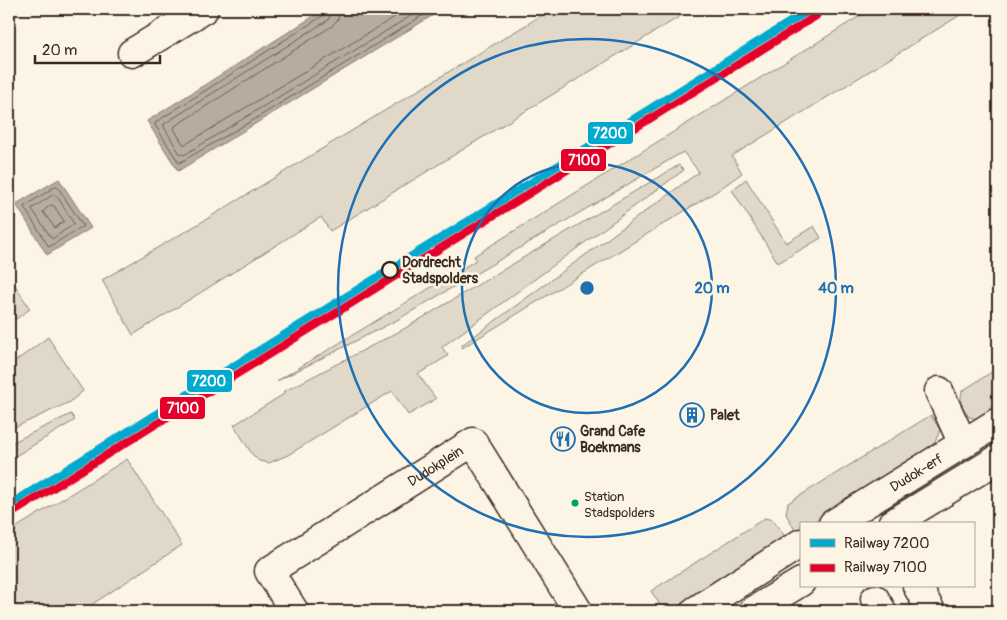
<svg xmlns="http://www.w3.org/2000/svg" width="1007" height="620" viewBox="0 0 1007 620" font-family="Pangolin,sans-serif">
<style>
.green{fill:#e0d8c8;stroke:#8e8173}
.water{fill:#b7ad9e;stroke:#85796b}
.lines{fill:none;stroke-linecap:round;stroke-linejoin:round}
.shore{stroke:#6d5e51;stroke-width:1}
.minor-casing{stroke:#3b2a1e;stroke-width:31}
.minor{stroke:#fcf5e5;stroke-width:28}
.rail-1-casing{stroke:#fcf5e5;stroke-width:11}
.rail-2-casing{stroke:#fcf5e5;stroke-width:11}
.rail-1{stroke:#00a9ce;stroke-width:8}
.rail-2{stroke:#e4002b;stroke-width:8}
.ring{fill:none;stroke:#1f6fb2;stroke-width:2.5}
.stop-dot{fill:#fcf5e5;stroke:#3b2a1e;stroke-width:2.5}
.bus-dot{fill:#00a651;stroke:#fcf5e5;stroke-width:2}
.labels{text-anchor:middle;stroke-width:5;stroke-linejoin:round;paint-order:stroke}
.bus-label{font-size:13px;fill:#3b2a1e;stroke:#fcf5e5;text-anchor:start}
.stop-label{font-size:14px;font-weight:bold;fill:#3b2a1e;stroke:#fcf5e5;text-anchor:start}
.poi-label{font-size:14px;font-weight:bold;fill:#3b2a1e;stroke:#fcf5e5;text-anchor:start}
.street-label{font-size:14px;fill:#3b2a1e;stroke:#fcf5e5}
.centre{fill:#1f6fb2;stroke:#fcf5e5;stroke-width:2.5}
.ring-label{font-size:15px;text-anchor:middle;font-weight:bold;fill:#1f6fb2;stroke:#fcf5e5;stroke-width:5;stroke-linejoin:round;paint-order:stroke}
.line-badge{stroke:#fcf5e5;stroke-width:2}
.badge-label{font-size:14px;text-anchor:middle;font-weight:bold;fill:#fff}
</style>
<rect width="100%" height="100%" fill="#fcf5e5"/>
<filter id="ink" filterUnits="userSpaceOnUse"><feTurbulence type="fractalNoise" baseFrequency=".02" numOctaves="2"/><feDisplacementMap in="SourceGraphic" scale="10" xChannelSelector="R" yChannelSelector="G"/><feConvolveMatrix kernelMatrix="1 2 1 2 8 2 1 2 1" color-interpolation-filters="sRGB"/></filter>
<g filter="url(#ink)">
<!-- green -->
<path class="green" d="M552 9H692L330 231 321 217 133 335 102 280 200 223Z
M871 9H970L732 156 742 173 717 191 462 348V345L699 172 683 152 397 320 277 381 476 260 474 256Z
M679 165 684 170 442 347 448 356 418 374 436 399 408 415 392 391 288 455 269 463 259 461 252 454 234 425 284 394 283 392 402 330Z
M746 179 786 243 814 226 821 238 778 263 732 190Z
M10 277 30 309 9 324V278Z
M48 337 83 391 70 402 9 430V366Z
M998 368V409L978 419 969 417 960 403 962 391Z
M71 414 75 420 9 460V444Z
M931 415 940 430 933 447 810 524H801V530L796 532 786 514 788 503Z
M127 459 182 545 82 611H9V532Z
M765 518 773 520 786 538 671 611H664L651 591Z"/>
<!-- water -->
<path class="water" d="M325 9H443L178 171 147 121Z
M59 179 91 228 47 255 16 204Z"/>
<g class="lines">
<!-- shore -->
<path class="shore" d="M327 9 324 15 156 122 155 125 179 163 255 119 433 9
M333 9 328 20 164 124V127L180 154 184 155 422 9
M340 9 338 19 332 26 175 126 174 129 183 144H186L408 9
M57 186 83 226 49 247 24 207Z
M53 195 57 196 74 224 52 239 32 209Z
M51 205 54 206 64 221 55 228 43 212Z"/>
<!-- minor casing -->
<g class="minor-casing">
<g id="minor">
<path d="M132 53 204 9"/>
<path d="M939 391 963 444"/>
<path id="s1" d="M833 524 998 422"/>
<path d="M892 524 998 459"/>
<path d="M917 586 931 611"/>
<path d="M875 599 882 611"/>
<path id="s2" d="M294 611 269 571 473 442 578 611"/>
<path d="M695 611 801 543"/>
<path d="M753 611 801 582"/>
</g>
</g>
<!-- minor -->
<use href="#minor" class="minor"/>
<!-- rail-1 casing -->
<g class="rail-1-casing">
<path id="rail-1" d="M9 505 811 9"/>
</g>
<!-- rail-2 casing -->
<g class="rail-2-casing">
<path id="rail-2" d="M14 512 816 16"/>
</g>
<!-- rail-1 -->
<use href="#rail-1" class="rail-1"/>
<!-- rail-2 -->
<use href="#rail-2" class="rail-2"/>
</g>
</g>
<!-- distance rings -->
<g class="ring">
<circle cx="587" cy="288" r="125"/>
<circle cx="587" cy="288" r="249"/>
</g>
<!-- icons -->
<defs>
<g id="building-ring" transform="scale(1.25)"><circle r="9.5" fill="#fcf5e5" stroke="#1f6fb2" stroke-width="1.5"/><path d="M-4-6H4V6H1V3H-1V6H-4ZM-2.5-4.3h1.7v1.8h-1.7ZM.8-4.3h1.7v1.8H.8ZM-2.5-1h1.7V.8h-1.7ZM.8-1h1.7V.8H.8Z" fill="#1f6fb2"/></g>
<g id="restaurant-ring" transform="scale(1.25)"><circle r="9.5" fill="#fcf5e5" stroke="#1f6fb2" stroke-width="1.5"/><path d="M-5-6h1v4h1v-4h1v4h1v-4h1v5L-1.5 .5V6h-2V.5L-5-1ZM5-6V6H3V1.5H1.5Q1.5-4 5-6Z" fill="#1f6fb2"/></g>
</defs>
<g fill-rule="evenodd">
<use href="#building-ring" x="692" y="415"/>
<use href="#restaurant-ring" x="563" y="439"/>
</g>
<!-- markers -->
<circle class="stop-dot" cx="390" cy="270" r="8"/>
<circle class="bus-dot" cx="575" cy="503" r="4.5"/>
<g class="labels">
<!-- bus labels -->
<g class="bus-label">
<text x="584" y="501">Station<tspan x="584" dy="16">Stadspolders</tspan></text>
</g>
<!-- stop labels -->
<g class="stop-label">
<text x="402" y="267">Dordrecht<tspan x="402" dy="16">Stadspolders</tspan></text>
</g>
<!-- poi labels -->
<g class="poi-label">
<text x="710" y="420">Palet</text>
<text x="580" y="436">Grand Cafe<tspan x="580" dy="16">Boekmans</tspan></text>
</g>
<!-- street labels -->
<g class="street-label">
<text dy="5" stroke="none"><textPath href="#s2" startOffset="244">Dudokplein</textPath></text>
<text dy="5" stroke="none"><textPath href="#s1" startOffset="98">Dudok-erf</textPath></text>
</g>
</g>
<circle cx="587" cy="288" r="8" class="centre"/>
<g class="ring-label">
<text x="712" y="293">20 m</text>
<text x="836" y="293">40 m</text>
</g>
<g class="line-badge">
<rect x="587" y="121" width="47" height="24" rx="5" fill="#00a9ce"/>
<rect x="560" y="148" width="47" height="24" rx="5" fill="#e4002b"/>
<rect x="186" y="369" width="47" height="24" rx="5" fill="#00a9ce"/>
<rect x="159" y="396" width="47" height="24" rx="5" fill="#e4002b"/>
</g>
<g class="badge-label">
<text x="610" y="138">7200</text>
<text x="584" y="165">7100</text>
<text x="209" y="386">7200</text>
<text x="183" y="413">7100</text>
</g>
<!-- margin -->
<rect width="1007" height="620" fill="none" stroke="#fcf5e5" stroke-width="30"/>
<rect x="15" y="15" width="977" height="590" fill="none" stroke="#3b2a1e" stroke-width="2" filter="url(#ink)"/>
<!-- legend -->
<rect x="800" y="522" width="175" height="65" fill="#fcf5e5" stroke="#afa495"/>
<rect x="810" y="539" width="25" height="8" fill="#00a9ce" stroke="#afa495"/>
<text x="844" y="548" font-size="15" fill="#3b2a1e">Railway 7200</text>
<rect x="810" y="564" width="25" height="8" fill="#e4002b" stroke="#afa495"/>
<text x="844" y="572" font-size="15" fill="#3b2a1e">Railway 7100</text>
<!-- scale -->
<path d="M35 55v8h125v-8" fill="none" stroke="#3b2a1e" stroke-width="2.5"/>
<text x="42" y="55" font-size="15" fill="#3b2a1e" stroke="#fcf5e5" stroke-width="4" paint-order="stroke">20 m</text>
</svg>
